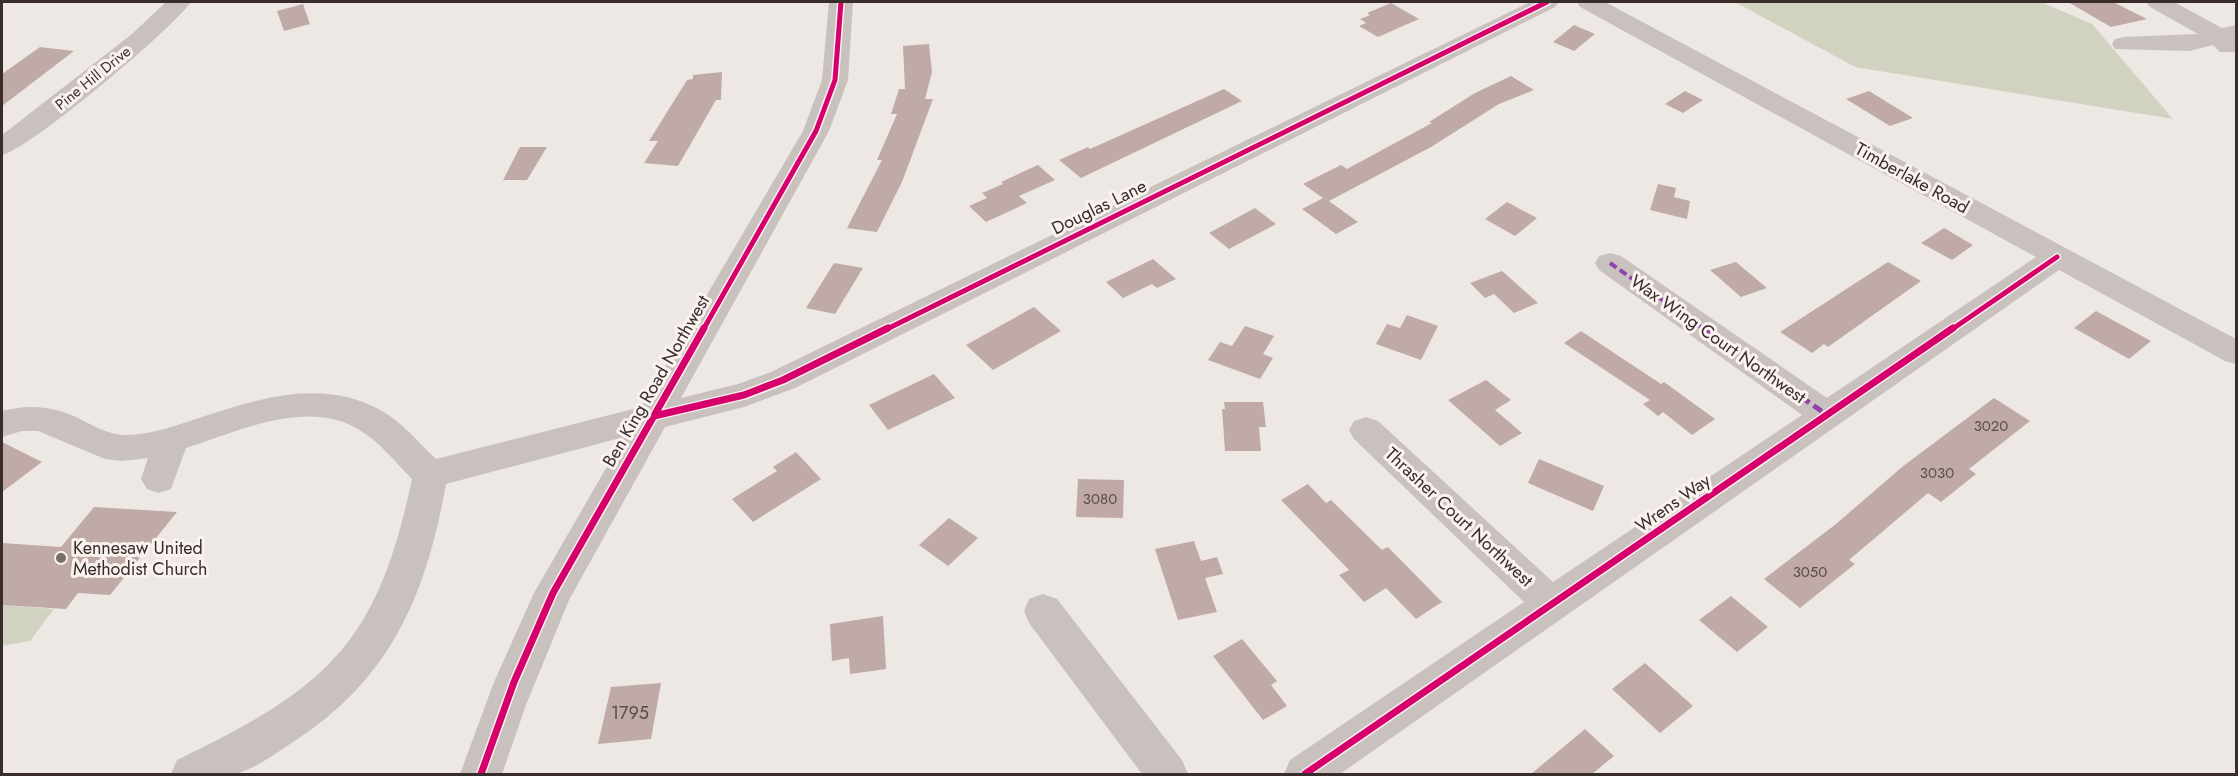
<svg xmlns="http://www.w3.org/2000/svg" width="2238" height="776" viewBox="0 0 2238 776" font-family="Jost,sans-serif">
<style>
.green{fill:#d2d2c0}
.building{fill:#c0aaa8}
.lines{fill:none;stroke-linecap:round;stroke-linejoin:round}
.minor{fill:#c8c1be;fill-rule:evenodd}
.quiet-far1{stroke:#8e44ad;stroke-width:4;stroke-dasharray:8 4;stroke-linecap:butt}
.quiet{stroke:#8e44ad;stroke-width:5;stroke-dasharray:10 5;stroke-linecap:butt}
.cycleway-far1-casing{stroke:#f9f2ee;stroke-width:8}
.cycleway-casing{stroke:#f9f2ee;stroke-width:10}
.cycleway-far1{stroke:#d6006c;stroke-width:5}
.cycleway{stroke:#d6006c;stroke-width:7}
.poi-dot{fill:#786e6c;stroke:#f9f2ee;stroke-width:2}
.labels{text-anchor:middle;stroke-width:6;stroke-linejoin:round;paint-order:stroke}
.far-street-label{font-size:15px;fill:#392d2b;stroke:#f9f2ee}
.number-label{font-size:15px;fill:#5b4c4a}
.street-label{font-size:18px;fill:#392d2b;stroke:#f9f2ee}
.poi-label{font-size:18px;fill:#392d2b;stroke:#f9f2ee;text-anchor:start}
.near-number-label{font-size:18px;fill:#5b4c4a}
</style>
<rect width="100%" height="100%" fill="#eee8e5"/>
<!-- green -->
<path class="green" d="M1735 2H2041L2092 24 2173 119 1855 67Z
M2 605 54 609 30 641 2 646Z"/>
<!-- building -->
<path class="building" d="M2068 2H2113L2147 19 2111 27Z
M1391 3 1419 19 1378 37 1359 26 1366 23 1360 19 1370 15 1367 13Z
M303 4 310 24 284 31 277 11Z
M1574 25 1595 34 1574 51 1553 42Z
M929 44 932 72 925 99H933L902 182 877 232 847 228 882 160H877L897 114H891L899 89H905L903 46Z
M40 47 74 51 2 106V74Z
M722 72 721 100H716L678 166 644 163 658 141H649L687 80 693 79V75Z
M1511 76 1534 90 1499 104 1431 147 1329 201 1358 222 1336 234 1302 209 1323 198 1303 184 1341 165 1347 169 1432 123 1429 122 1475 93Z
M1224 89 1242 101 1081 178 1059 160 1088 147 1090 149Z
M1685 91 1703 100 1683 113 1665 104Z
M1869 91 1913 118 1890 126 1846 99Z
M520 147H547L527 180H503Z
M1038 165 1055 180 1019 196 1027 203 986 222 969 206 987 198 982 193 1003 184 1001 182Z
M1658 184 1676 188 1674 197 1690 201 1687 219 1650 210Z
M1507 202 1537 218 1515 236 1485 219Z
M1255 208 1276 224 1229 249 1209 233Z
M1944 228 1973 245 1952 260 1921 243Z
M1153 259 1176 279 1157 288 1152 284 1123 298 1106 282Z
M1736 262 1767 288 1741 297 1710 270Z
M1888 262 1921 281 1828 347 1824 344 1812 353 1780 332Z
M834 263 863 268 835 314 806 308Z
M1502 271 1538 303 1514 313 1494 294 1485 298 1470 283Z
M1034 307 1061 331 993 370 966 345Z
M2096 311 2151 341 2129 359 2074 328Z
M1407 315 1438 326 1421 360 1376 344 1387 324 1400 328Z
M1245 326 1274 336 1263 354 1273 358 1260 379 1208 360 1220 342 1232 346Z
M1581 331 1661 384 1664 382 1715 419 1692 435 1663 412 1658 416 1643 404 1650 400 1564 343Z
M934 374 955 398 888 430 869 405Z
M1486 380 1511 400 1495 410 1522 433 1500 446 1448 400Z
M1994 398 2030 421 1969 469 1976 474 1941 502 1928 493 1849 560 1855 564 1800 608 1764 579 1836 524 1902 467Z
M1224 402H1263L1266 427H1259L1261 451H1225L1222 409H1225Z
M2 442 42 462 2 492Z
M796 452 821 479 753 522 732 499 777 471 773 467Z
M1539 459 1604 486 1593 511 1528 483Z
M1078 479 1124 480 1123 518 1076 517Z
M1308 484 1326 503 1331 500 1382 550 1388 547 1442 602 1416 619 1386 588 1364 602 1339 575 1349 570 1281 500Z
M94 507 177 512 110 595 78 593 66 609 2 605V543L61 547Z
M949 518 978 538 948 566 919 545Z
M1194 541 1201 561 1217 557 1223 574 1205 578 1217 612 1178 620 1155 549Z
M1731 596 1768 627 1737 652 1699 620Z
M883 616 886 669 850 674 849 658 832 661 830 624Z
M1242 639 1277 681 1271 685 1287 706 1263 720 1213 656Z
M1645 663 1693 706 1660 733 1612 689Z
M661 683 651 739 598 744 611 687Z
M1585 729 1614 756 1592 774H1531Z"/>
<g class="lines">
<!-- minor -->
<path class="minor" d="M166 2H191C172 29 29 150 2 155V135L132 34Z
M829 2H853L848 80 829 131 681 398 738 384 771 372 1530 2H1559L1555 7 795 388 744 407 665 427 569 600 526 705 502 774H460L494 682 534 593 624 437 446 484C426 596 390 681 290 744 275 754 253 770 235 774 216 776 190 774 171 774L177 760C326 688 377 646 412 479 395 462 379 441 358 429 306 398 237 432 186 448L171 489 159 493 147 489 141 479 148 458 122 461 105 459 38 431H22L2 437V411C30 404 54 406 80 419 94 426 107 434 123 435 149 436 177 425 202 417 261 398 324 378 382 411 403 423 419 443 436 459L641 407 803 131 822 80Z
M1577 2H1605L2236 339V364L2225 361 2059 270 1340 774H1284L1290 760 1524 602 1354 439 1349 430 1354 421 1366 417 1378 421 1553 582 1802 415 1599 270 1595 263 1599 256 1610 253 1621 256 1827 398 2036 257 1580 7Z
M2146 2H2174L2222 28 2236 25V52H2220L2213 45 2189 51 2115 49 2112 44 2115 39 2124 37 2198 34 2150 7Z
M1043 594 1057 599 1182 760 1188 774H1142L1029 623 1024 611 1029 599Z"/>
<!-- quiet-far1 -->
<path class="quiet-far1" d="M1610 263 1705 330"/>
<!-- quiet -->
<path class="quiet" d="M1703 328 1827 415"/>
<!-- cycleway-far1 casing -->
<g class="cycleway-far1-casing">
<path id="cycleway-far1" d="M703 330 816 131 835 80 841 2
M885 330 1547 2
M1951 330 2057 257"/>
</g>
<!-- cycleway casing -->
<g class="cycleway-casing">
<path id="cycleway" d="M654 416 744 395 783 380 888 328
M481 774 514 682 553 593 704 328
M1305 774 1953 328"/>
</g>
<!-- cycleway-far1 -->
<use href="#cycleway-far1" class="cycleway-far1"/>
<!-- cycleway -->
<use href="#cycleway" class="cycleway"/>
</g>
<!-- markers -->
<circle class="poi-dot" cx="61" cy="558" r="6"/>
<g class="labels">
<!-- far-street labels -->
<g class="far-street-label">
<text transform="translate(93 78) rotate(-39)" y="5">Pine Hill Drive</text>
</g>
<!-- number labels -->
<g class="number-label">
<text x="1991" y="431">3020</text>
<text x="1937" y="478">3030</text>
<text x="1100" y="504">3080</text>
<text x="1810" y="577">3050</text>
</g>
<!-- street labels -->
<g class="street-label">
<text transform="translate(1912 178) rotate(29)" y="6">Timberlake Road</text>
<text transform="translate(1099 207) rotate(-26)" y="6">Douglas Lane</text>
<text transform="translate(1718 339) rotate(35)" y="6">Wax Wing Court Northwest</text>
<text transform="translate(656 381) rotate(-60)" y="6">Ben King Road Northwest</text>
<text transform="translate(1673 503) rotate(-35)" y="6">Wrens Way</text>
<text transform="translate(1459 517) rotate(43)" y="6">Thrasher Court Northwest</text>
</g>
<!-- poi labels -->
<g class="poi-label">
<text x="73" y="554">Kennesaw United<tspan x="73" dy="21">Methodist Church</tspan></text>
</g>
<!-- near-number labels -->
<g class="near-number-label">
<text x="630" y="719">1795</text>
</g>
</g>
<!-- border -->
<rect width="2238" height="776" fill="none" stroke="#392d2b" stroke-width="6"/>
</svg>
